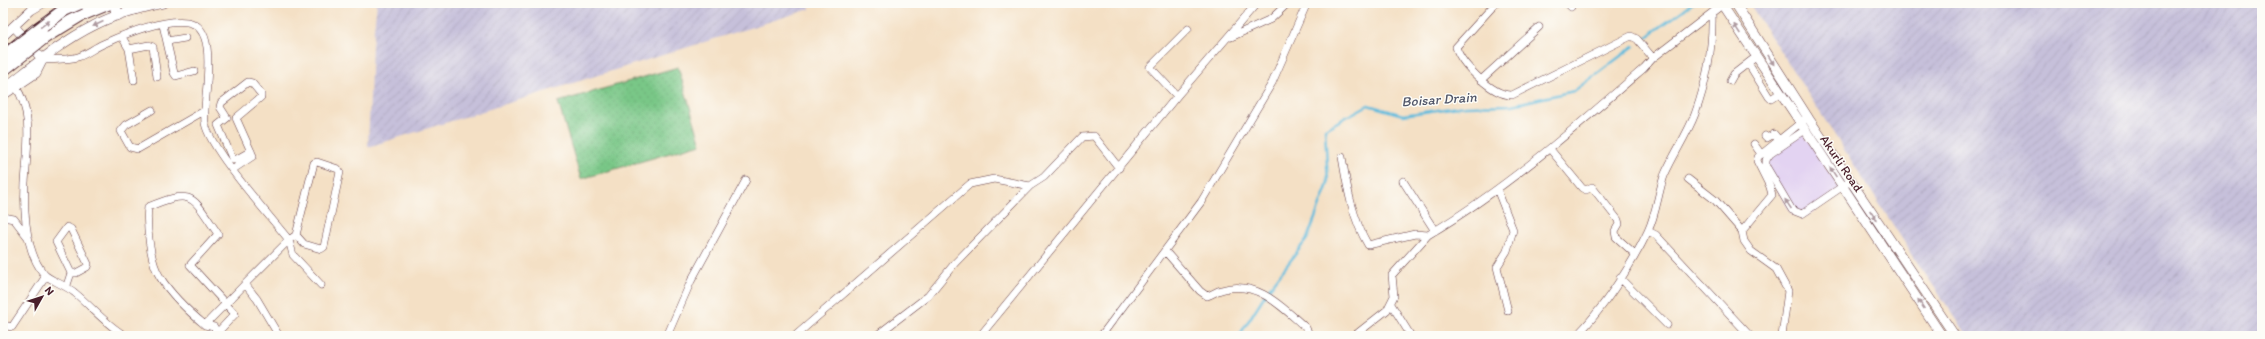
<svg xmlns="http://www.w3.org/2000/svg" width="2265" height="339" viewBox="0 0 2265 339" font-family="Itim,sans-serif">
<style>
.built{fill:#e3d3f2}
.industrial{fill:url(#industrial-furrows)}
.grass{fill:url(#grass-dots);stroke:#627359}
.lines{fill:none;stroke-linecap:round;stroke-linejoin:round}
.stream{stroke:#5fbbdd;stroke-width:2.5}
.minor-casing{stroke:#643c42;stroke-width:8}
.tertiary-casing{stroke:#643c42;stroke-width:10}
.secondary-casing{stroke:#643c42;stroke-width:12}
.trunk-casing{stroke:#643c42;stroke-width:14}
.minor{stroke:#fff;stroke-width:7}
.tertiary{stroke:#fff;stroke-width:9}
.secondary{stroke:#fff;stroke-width:11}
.trunk{stroke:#fff;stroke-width:12}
.rail-casing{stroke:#4a1f2b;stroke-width:4}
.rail{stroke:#fdfcf7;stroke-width:2.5;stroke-dasharray:8;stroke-linecap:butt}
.trunk-bridge-casing{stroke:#643c42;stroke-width:14;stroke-linecap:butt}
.trunk-bridge{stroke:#fff;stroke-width:12}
.oneway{fill:#ae9aa0}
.labels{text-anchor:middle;stroke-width:3;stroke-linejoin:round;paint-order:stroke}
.street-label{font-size:13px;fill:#4a1f2b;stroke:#fdfcf7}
.water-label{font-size:14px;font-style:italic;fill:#515669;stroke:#fdfcf7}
</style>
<defs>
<pattern id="industrial-furrows" width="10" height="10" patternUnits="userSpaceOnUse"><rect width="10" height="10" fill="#c6c0da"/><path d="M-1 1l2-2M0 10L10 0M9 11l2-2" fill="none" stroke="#aca5bb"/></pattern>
<pattern id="grass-dots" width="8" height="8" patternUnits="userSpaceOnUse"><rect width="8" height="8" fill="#79c787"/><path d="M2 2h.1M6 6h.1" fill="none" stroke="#6aaa75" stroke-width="1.8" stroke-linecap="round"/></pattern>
</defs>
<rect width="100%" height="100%" fill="#fdfcf7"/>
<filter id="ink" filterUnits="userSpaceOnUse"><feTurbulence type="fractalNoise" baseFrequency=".025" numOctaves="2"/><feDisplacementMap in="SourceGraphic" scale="8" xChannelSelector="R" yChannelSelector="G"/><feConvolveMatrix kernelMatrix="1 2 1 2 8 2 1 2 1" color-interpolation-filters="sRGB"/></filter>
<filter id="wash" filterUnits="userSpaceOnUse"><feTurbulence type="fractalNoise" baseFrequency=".012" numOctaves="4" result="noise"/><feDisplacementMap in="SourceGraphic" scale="16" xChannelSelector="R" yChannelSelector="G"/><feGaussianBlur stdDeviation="0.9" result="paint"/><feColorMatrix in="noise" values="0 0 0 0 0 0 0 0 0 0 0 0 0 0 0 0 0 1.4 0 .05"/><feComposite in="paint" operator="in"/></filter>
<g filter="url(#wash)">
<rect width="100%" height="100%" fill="#f4e0c5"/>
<!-- built -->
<path class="built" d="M1801 129 1842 192 1805 217 1792 214 1764 169 1763 155Z"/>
<!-- industrial -->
<path class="industrial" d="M377 3H808L810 9 368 147 372 46Z
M1749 3H2262V336H1968L1919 265Z"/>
<!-- grass -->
<path class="grass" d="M678 67 701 144 581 179 558 102Z"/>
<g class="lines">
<!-- stream -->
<path class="stream" d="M1645 38 1693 3
M1239 336 1268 290 1307 239 1328 184 1325 129 1368 105 1403 115 1465 106 1512 105 1574 91 1634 46"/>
</g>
</g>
<g filter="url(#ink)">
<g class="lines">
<!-- minor casing -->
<g class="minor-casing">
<path id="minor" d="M1496 3 1456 47C1461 64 1493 96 1512 95L1631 36 1637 39 1653 58
M1567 3 1571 7
M163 25 174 73 176 76 194 71
M122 37 129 49 134 80
M1231 37 1271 19 1288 3
M167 41 185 38
M129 49 149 45 153 47 157 77
M43 60C54 59 68 60 78 57 87 54 94 48 103 44 125 34 162 19 187 22 222 26 202 99 205 123 210 150 270 216 289 240L245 284 257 299 279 336
M1748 63 1769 97 1771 99 1780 93
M1481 80 1539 27
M1730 81 1734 74 1752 60
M15 86C32 109 28 142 26 169 23 200 23 249 44 274 49 280 66 285 75 293 91 306 107 326 126 336
M1177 96 1150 67 1188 29
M152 110 126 125 121 131 130 147 138 149 204 111
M1805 130 1770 154 1766 160V166L1792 210 1802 214 1846 184
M1765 136 1767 138 1774 134 1778 139
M1754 144 1761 154
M1550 149 1582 188 1586 190 1592 187 1618 220 1619 224 1615 231 1616 237 1635 254
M1342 157C1347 187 1352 218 1368 245L1415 234 1428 235C1507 188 1575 128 1644 68L1653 58 1722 5H1736
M232 170 253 156 236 118 261 97V94L252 83 248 82 221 103 220 107 227 118 218 125 232 158 235 160 251 151
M1688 179 1715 200 1742 231 1744 241 1751 251 1776 269 1788 291 1782 336
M1403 181 1435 231
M1497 189 1513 230 1507 251 1497 267 1508 311
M3 217 14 219 27 236
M1648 231 1656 235 1750 336
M1742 231 1772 195 1770 187 1757 161 1758 157 1804 120
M296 235 304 244 321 249 324 247 340 172 338 169 317 162 314 163 296 235 289 240 293 255 321 285
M1165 251 1200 291 1207 296C1212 295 1216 291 1221 290 1257 279 1282 307 1306 328L1310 336
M1620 278 1667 325
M67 285 71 273H76L87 267 88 264 71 229 67 227 56 242 71 273
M1391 304 1411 336
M3 325 12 327 46 276
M205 325 214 327 219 336
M218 332 235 314 190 265 218 234C192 196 194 188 148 207 146 225 150 262 160 277 172 296 188 311 205 325 218 311 232 298 245 284
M667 336 691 281 746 180
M795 336 970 184 994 179 1030 186 1044 177 1082 137 1094 136 1119 168
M876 336 928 296 955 263 1030 186
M980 336 1177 96 1257 3
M1101 336 1201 202 1272 83 1307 3
M1354 336 1387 310 1394 296 1392 275 1428 235
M1576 336C1601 312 1633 263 1648 231 1656 214 1658 194 1664 176 1673 155 1687 135 1695 114 1707 81 1713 47 1712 13"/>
</g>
<!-- tertiary casing -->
<g class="tertiary-casing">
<path id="tertiary" d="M1721 3 1942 336
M1735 3 1809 119 1955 336
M14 26 43 60
M3 36 31 10 43 3
M3 89C32 67 61 42 93 26 115 14 139 8 163 3
M3 95 36 73 42 61"/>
</g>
<!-- secondary casing -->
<g class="secondary-casing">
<path id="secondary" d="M115 3 117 15
M132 3 134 9"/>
</g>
<!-- trunk casing -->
<g class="trunk-casing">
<path id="trunk" d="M45 37 81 15 110 3"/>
</g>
<!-- minor -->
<use href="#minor" class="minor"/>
<!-- tertiary -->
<use href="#tertiary" class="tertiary"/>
<!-- secondary -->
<use href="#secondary" class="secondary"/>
<!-- trunk -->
<use href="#trunk" class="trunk"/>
<!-- rail casing -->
<g class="rail-casing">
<path id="rail" d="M3 50 34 25 65 3"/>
</g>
<!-- rail -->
<use href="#rail" class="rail"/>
<!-- trunk-bridge casing -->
<g class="trunk-bridge-casing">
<path id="trunk-bridge" d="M3 57 64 10 80 3
M3 70 45 37"/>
</g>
<!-- trunk-bridge -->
<use href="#trunk-bridge" class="trunk-bridge"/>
</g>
<!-- one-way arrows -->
<defs><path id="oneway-solid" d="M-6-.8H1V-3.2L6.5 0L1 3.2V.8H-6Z"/></defs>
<g class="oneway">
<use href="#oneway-solid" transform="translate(45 24) rotate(-36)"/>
<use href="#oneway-solid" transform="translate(98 24) rotate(156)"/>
<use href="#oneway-solid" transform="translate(1737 29) rotate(-123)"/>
<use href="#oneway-solid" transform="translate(1771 60) rotate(58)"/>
<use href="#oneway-solid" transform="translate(1833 172) rotate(-124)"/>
<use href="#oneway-solid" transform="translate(1788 204) rotate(-124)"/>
<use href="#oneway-solid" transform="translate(1873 215) rotate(56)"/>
<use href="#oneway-solid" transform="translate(1921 304) rotate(-124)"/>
</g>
</g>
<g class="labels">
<!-- street labels -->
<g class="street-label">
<text transform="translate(1842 163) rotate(56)" y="5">Akurli Road</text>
</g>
<!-- water labels -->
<g class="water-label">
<text transform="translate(1439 99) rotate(-4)" y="5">Boisar Drain</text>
</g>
</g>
<!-- margin -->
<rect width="2265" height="339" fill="none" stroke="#fdfcf7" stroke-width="16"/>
<!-- north arrow -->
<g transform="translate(42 297) rotate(51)" stroke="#fdfcf7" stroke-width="3" paint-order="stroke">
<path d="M0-3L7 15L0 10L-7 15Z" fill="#4a1f2b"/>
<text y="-6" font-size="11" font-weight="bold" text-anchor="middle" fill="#4a1f2b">N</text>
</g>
</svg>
